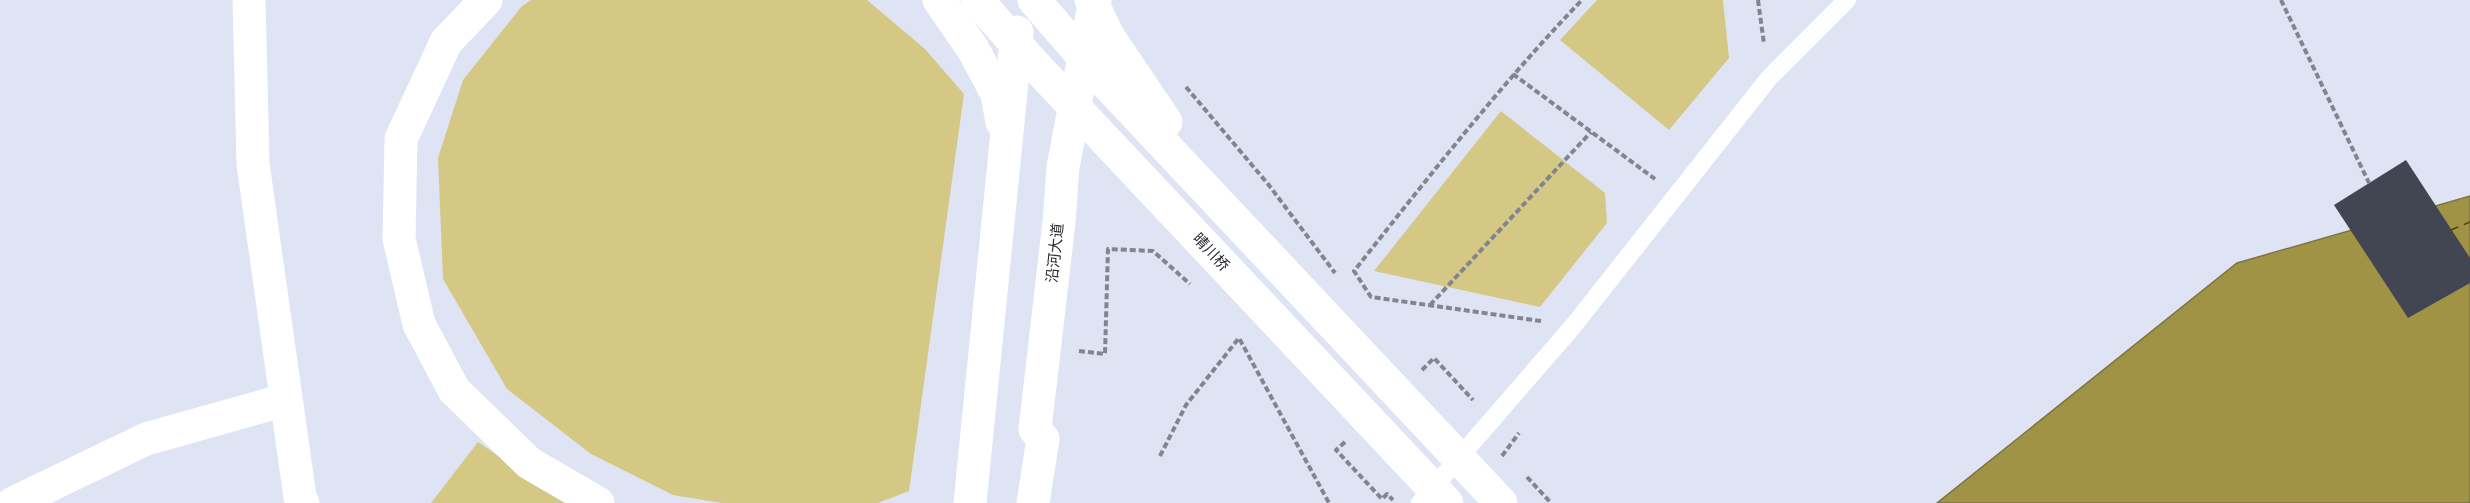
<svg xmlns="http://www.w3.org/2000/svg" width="2470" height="503" viewBox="0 0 2470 503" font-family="'Titillium Web','Noto Sans SC',sans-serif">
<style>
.green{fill:#d4c884}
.water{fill:#a19346;stroke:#7d743f;stroke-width:1.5}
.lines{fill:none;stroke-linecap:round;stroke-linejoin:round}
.ferry{stroke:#4b4000;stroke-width:1.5;stroke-dasharray:8 6;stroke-linecap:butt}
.building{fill:#424653}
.path{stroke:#828590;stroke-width:4;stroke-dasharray:6 3;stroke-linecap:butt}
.lane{stroke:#fff;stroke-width:18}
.street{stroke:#fff;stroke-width:33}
.primary{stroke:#fff;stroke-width:33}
.labels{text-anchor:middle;stroke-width:6;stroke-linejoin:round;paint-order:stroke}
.street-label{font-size:15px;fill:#282a30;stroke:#fff}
</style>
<rect width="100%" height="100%" fill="#dfe4f4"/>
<!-- green -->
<path class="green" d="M531 0H867L925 49 964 94 909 491 878 503H722L673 495 591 454 507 389 443 279 438 158 463 80 522 6Z
M1597 0H1723L1729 58 1669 130 1560 40Z
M1501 111 1605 193 1607 223 1540 307 1374 271Z
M478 442 566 503H431Z"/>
<!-- water -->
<path class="water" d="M2470 196V503H1937L2237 263Z"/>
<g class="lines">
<!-- ferry -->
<path class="ferry" d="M2451 230 2470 222"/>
</g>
<!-- building -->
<path class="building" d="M2406 160 2470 258V283L2408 318 2334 205Z"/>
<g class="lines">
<!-- path -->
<path class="path" d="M1758 0 1764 44
M2281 0 2369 183
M1513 74 1655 179
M1186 87 1268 184 1335 273
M1430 305 1591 132
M1541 321 1371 297 1354 271C1428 178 1500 85 1582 0
M1079 351 1105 354 1108 249 1153 251 1190 284
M1422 370 1434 358 1473 400
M1345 442 1336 450 1382 499 1387 494 1393 500
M1160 456 1186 405 1239 338 1329 503
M1502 456 1519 433
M1527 477 1551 503"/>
<!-- lane -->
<path class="lane" d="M1420 503 1574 325 1769 78 1847 0"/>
<!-- street -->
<path class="street" d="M249 0 253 164 300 497 303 503
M13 503 146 439 285 400"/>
<!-- primary -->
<path class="primary" d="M486 0 446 42 401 139 399 239 419 324 454 390 529 463 598 503
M939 0 973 49 997 94 1002 122
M977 0 1032 62 1447 503
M1034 0 1105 82 1501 503
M1091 0 1108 36 1166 122
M970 503 1017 32
M1033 503 1043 439 1035 429 1059 222 1063 167 1095 0"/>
</g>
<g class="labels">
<!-- street labels -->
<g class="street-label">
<text transform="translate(1211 252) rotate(47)" y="5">晴川桥</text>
<text transform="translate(1055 253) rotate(-84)" y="5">沿河大道</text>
</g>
</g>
</svg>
